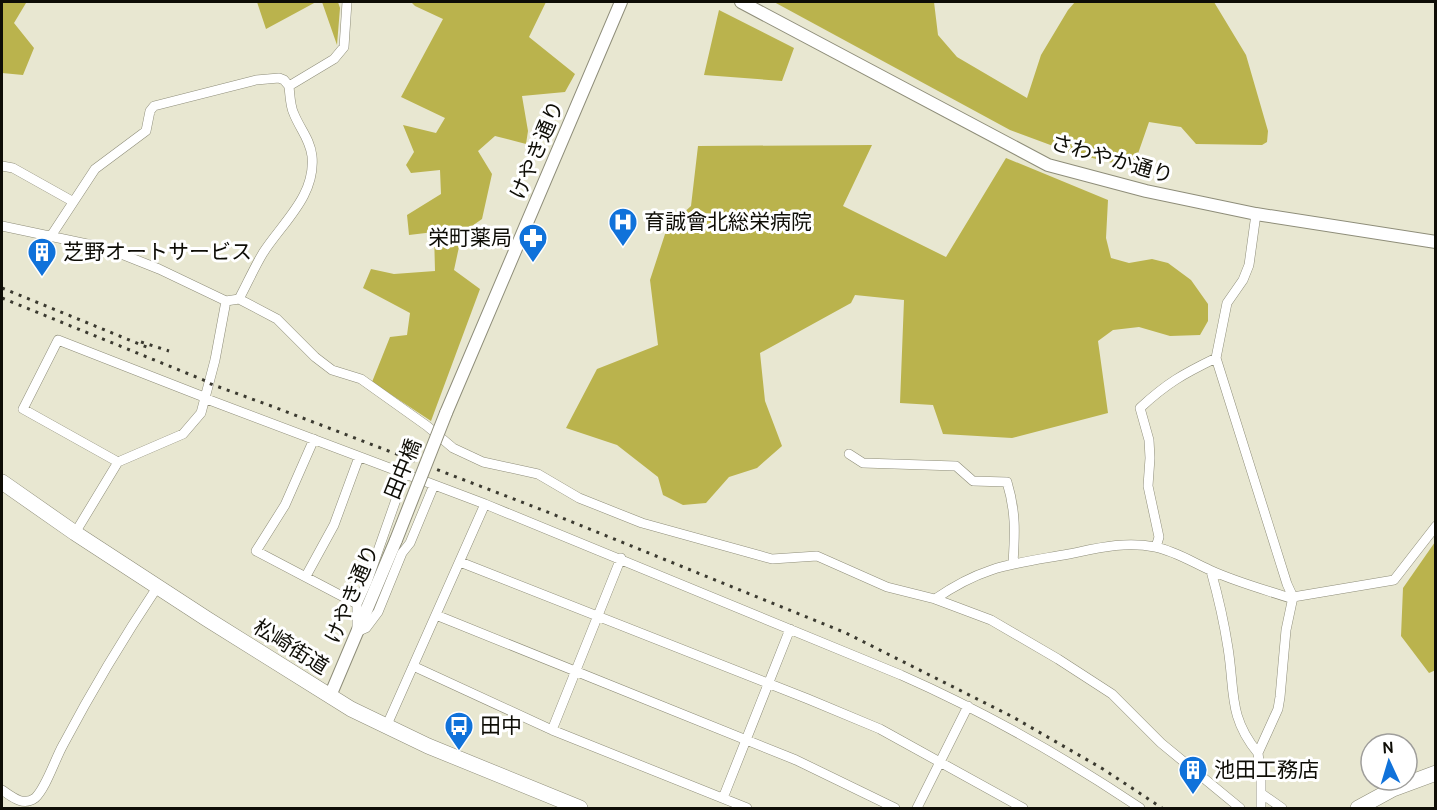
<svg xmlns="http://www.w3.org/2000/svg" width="1437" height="810" viewBox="0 0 1437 810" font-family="Cabin,'Noto Sans JP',sans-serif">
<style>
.forest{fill:#bab34d}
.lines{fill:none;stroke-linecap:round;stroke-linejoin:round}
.minor-casing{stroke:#8e8d79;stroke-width:10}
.tertiary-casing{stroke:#8e8d79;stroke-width:14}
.primary-casing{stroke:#8e8d79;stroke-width:16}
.minor{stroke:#fff;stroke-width:9}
.tertiary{stroke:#fff;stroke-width:12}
.primary{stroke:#fff;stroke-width:15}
.rail{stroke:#3b3a30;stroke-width:3;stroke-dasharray:3 6;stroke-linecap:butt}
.tertiary-bridge-casing{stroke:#8e8d79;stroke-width:14;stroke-linecap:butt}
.tertiary-bridge{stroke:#fff;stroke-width:12}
.labels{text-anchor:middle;stroke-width:6;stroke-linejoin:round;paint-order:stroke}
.street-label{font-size:21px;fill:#0e0d06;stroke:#fff}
.poi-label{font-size:21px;fill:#0e0d06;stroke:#fff;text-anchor:start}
</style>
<rect width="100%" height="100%" fill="#e8e7d1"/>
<!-- forest -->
<path class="forest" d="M2 2H30L26 3 14 23 34 48 23 75 2 73Z
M257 2H316L266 29Z
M322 2H338L340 8 337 45Z
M411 2H546L529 37 575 74 565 92 522 96 528 131 526 144 495 136 478 151 492 174 482 219 462 233 454 270 480 289 431 421 372 382 390 337 407 335 410 313 363 288 371 269 394 274 435 271 434 232 409 235 407 215 441 194 440 170 411 173 406 165 414 152 403 125 436 133 445 118 401 97 443 19 415 6Z
M774 2H934L938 35 957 57 1027 98 1041 55 1068 10 1075 2H1214L1246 55 1268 131 1267 142 1262 145 1196 144 1181 127 1149 122 1133 168 1072 153 1010 130Z
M719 10 794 48 782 81 704 75Z
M872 145 843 206 946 257 1006 158 1108 200 1106 238 1111 258 1129 263 1152 259 1168 263 1191 280 1208 304V321L1200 335 1170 336 1139 327 1113 330 1098 341 1108 413 1012 438 943 434 933 405 900 403 904 300 855 295 851 303 760 353 765 401 782 446 757 468 729 477 706 503 683 505 663 495 658 477 617 445 566 428 597 369 658 345 650 280 667 228 691 206 698 146Z
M1435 542 1436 670 1429 673 1401 636 1403 588Z"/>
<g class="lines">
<!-- minor casing -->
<g class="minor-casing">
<path id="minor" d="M2 166 13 168 72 201
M1256 214 1249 265 1243 280 1227 303 1216 358 1287 584 1293 597
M2 226 106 248 159 269 226 301 239 299 277 319 315 357 332 370 361 379 427 426 453 448 483 462 538 474 579 498 642 523 772 559 817 556 887 587 935 599 991 620 1058 659 1112 694 1161 743 1240 808
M51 236 95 169 146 131 150 111 154 106 256 80 279 78 284 80 289 86
M239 299C247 284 254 268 263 253 282 223 316 196 312 156 310 139 300 129 294 114 290 106 290 95 289 86L334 59 344 47 347 2
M204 398 485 504 901 675C985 712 1064 757 1140 808
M314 439 285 505 256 551 357 604
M849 454 863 463 956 466 973 481 1007 482C1016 512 1015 533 1013 563
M118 462 23 409 58 340 204 397
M405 474 367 582 357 604V632L366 628 378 612 402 553 410 543 434 485
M75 533 118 462 183 434 201 413 215 360 226 301
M1156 547 1159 537 1148 486 1150 458 1149 440 1140 408C1167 383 1183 374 1216 358
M460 562 808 699 880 729 1023 808
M1211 571C1218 596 1224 622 1228 648 1235 691 1228 717 1258 753
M306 576 334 525 359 457
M935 599C984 565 1013 564 1069 554 1098 548 1125 541 1155 547 1175 551 1192 562 1210 570 1236 582 1266 590 1293 599
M436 615 796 760 895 808
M413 666 552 730 747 808
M386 727 485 504
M552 730 621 558
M2 790C11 796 23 807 35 798 46 788 55 759 63 745 92 690 124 637 158 586
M1262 794 1282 808
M723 798 790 629
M917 808 968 706
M1261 808V777L1258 753 1278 709 1280 697 1286 630 1293 597 1394 580 1436 526"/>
</g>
<!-- tertiary casing -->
<g class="tertiary-casing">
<path id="tertiary" d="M741 2 1048 165 1146 191 1256 214 1436 242
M446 413 621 2
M330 696 396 540"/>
</g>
<!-- primary casing -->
<g class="primary-casing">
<path id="primary" d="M2 482 75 533 207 619 351 709 428 746 580 808
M1358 808 1393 789 1436 773"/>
</g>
<!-- minor -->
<use href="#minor" class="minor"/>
<!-- tertiary -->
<use href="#tertiary" class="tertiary"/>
<!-- primary -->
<use href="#primary" class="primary"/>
<!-- rail -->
<path class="rail" d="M2 288 149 348
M2 298 206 381 208 383 274 407 545 511 846 633 1013 717 1103 769 1162 808
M141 342 169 351"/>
<!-- tertiary-bridge casing -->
<g class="tertiary-bridge-casing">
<path id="tertiary-bridge" d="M396 540 446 413"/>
</g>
<!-- tertiary-bridge -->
<use href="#tertiary-bridge" class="tertiary-bridge"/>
</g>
<!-- icons -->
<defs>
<g id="hospital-pin" transform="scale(1.5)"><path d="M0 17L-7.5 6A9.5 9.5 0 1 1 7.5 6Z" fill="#1072da" stroke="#fff"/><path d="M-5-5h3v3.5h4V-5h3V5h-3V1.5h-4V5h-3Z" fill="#fff"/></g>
<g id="pharmacy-pin" transform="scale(1.5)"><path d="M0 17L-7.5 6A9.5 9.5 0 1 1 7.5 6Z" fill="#1072da" stroke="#fff"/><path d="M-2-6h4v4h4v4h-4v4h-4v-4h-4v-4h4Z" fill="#fff"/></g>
<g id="building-pin" transform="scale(1.5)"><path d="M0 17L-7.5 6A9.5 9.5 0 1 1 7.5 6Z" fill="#1072da" stroke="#fff"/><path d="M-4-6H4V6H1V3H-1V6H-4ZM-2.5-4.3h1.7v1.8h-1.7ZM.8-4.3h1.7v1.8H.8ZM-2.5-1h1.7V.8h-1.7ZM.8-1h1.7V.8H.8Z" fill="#fff"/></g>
<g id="bus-pin" transform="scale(1.5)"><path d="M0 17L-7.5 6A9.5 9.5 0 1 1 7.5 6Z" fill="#1072da" stroke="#fff"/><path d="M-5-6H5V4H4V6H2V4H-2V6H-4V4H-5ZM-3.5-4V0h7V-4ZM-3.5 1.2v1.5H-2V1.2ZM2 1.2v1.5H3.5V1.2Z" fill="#fff"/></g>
</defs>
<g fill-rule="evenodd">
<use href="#hospital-pin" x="623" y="222"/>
<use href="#pharmacy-pin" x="533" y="238"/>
<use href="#building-pin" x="42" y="252"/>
<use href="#bus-pin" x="459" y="726"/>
<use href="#building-pin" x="1193" y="770"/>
</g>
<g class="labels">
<!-- street labels -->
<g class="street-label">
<text transform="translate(537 150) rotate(-67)" y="7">けやき通り</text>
<text transform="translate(1112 159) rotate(16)" y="7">さわやか通り</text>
<text transform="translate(403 469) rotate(-68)" y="7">田中橋</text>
<text transform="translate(352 594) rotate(-67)" y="7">けやき通り</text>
<text transform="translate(291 647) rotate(32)" y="7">松崎街道</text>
</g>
<!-- poi labels -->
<g class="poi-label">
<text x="644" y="229">育誠會北総栄病院</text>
<text x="512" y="245" text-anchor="end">栄町薬局</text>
<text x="63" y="259">芝野オートサービス</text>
<text x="480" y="733">田中</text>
<text x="1214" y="777">池田工務店</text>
</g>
</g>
<!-- border -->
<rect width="1437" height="810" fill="none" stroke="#0e0d06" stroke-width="6"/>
<!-- north arrow -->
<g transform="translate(1389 762) rotate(356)"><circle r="28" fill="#ffffff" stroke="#9f9e9b" stroke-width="1.5"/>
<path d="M0-4.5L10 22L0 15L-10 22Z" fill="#1072da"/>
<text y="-9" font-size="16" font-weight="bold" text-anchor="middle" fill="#0e0d06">N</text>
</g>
</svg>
